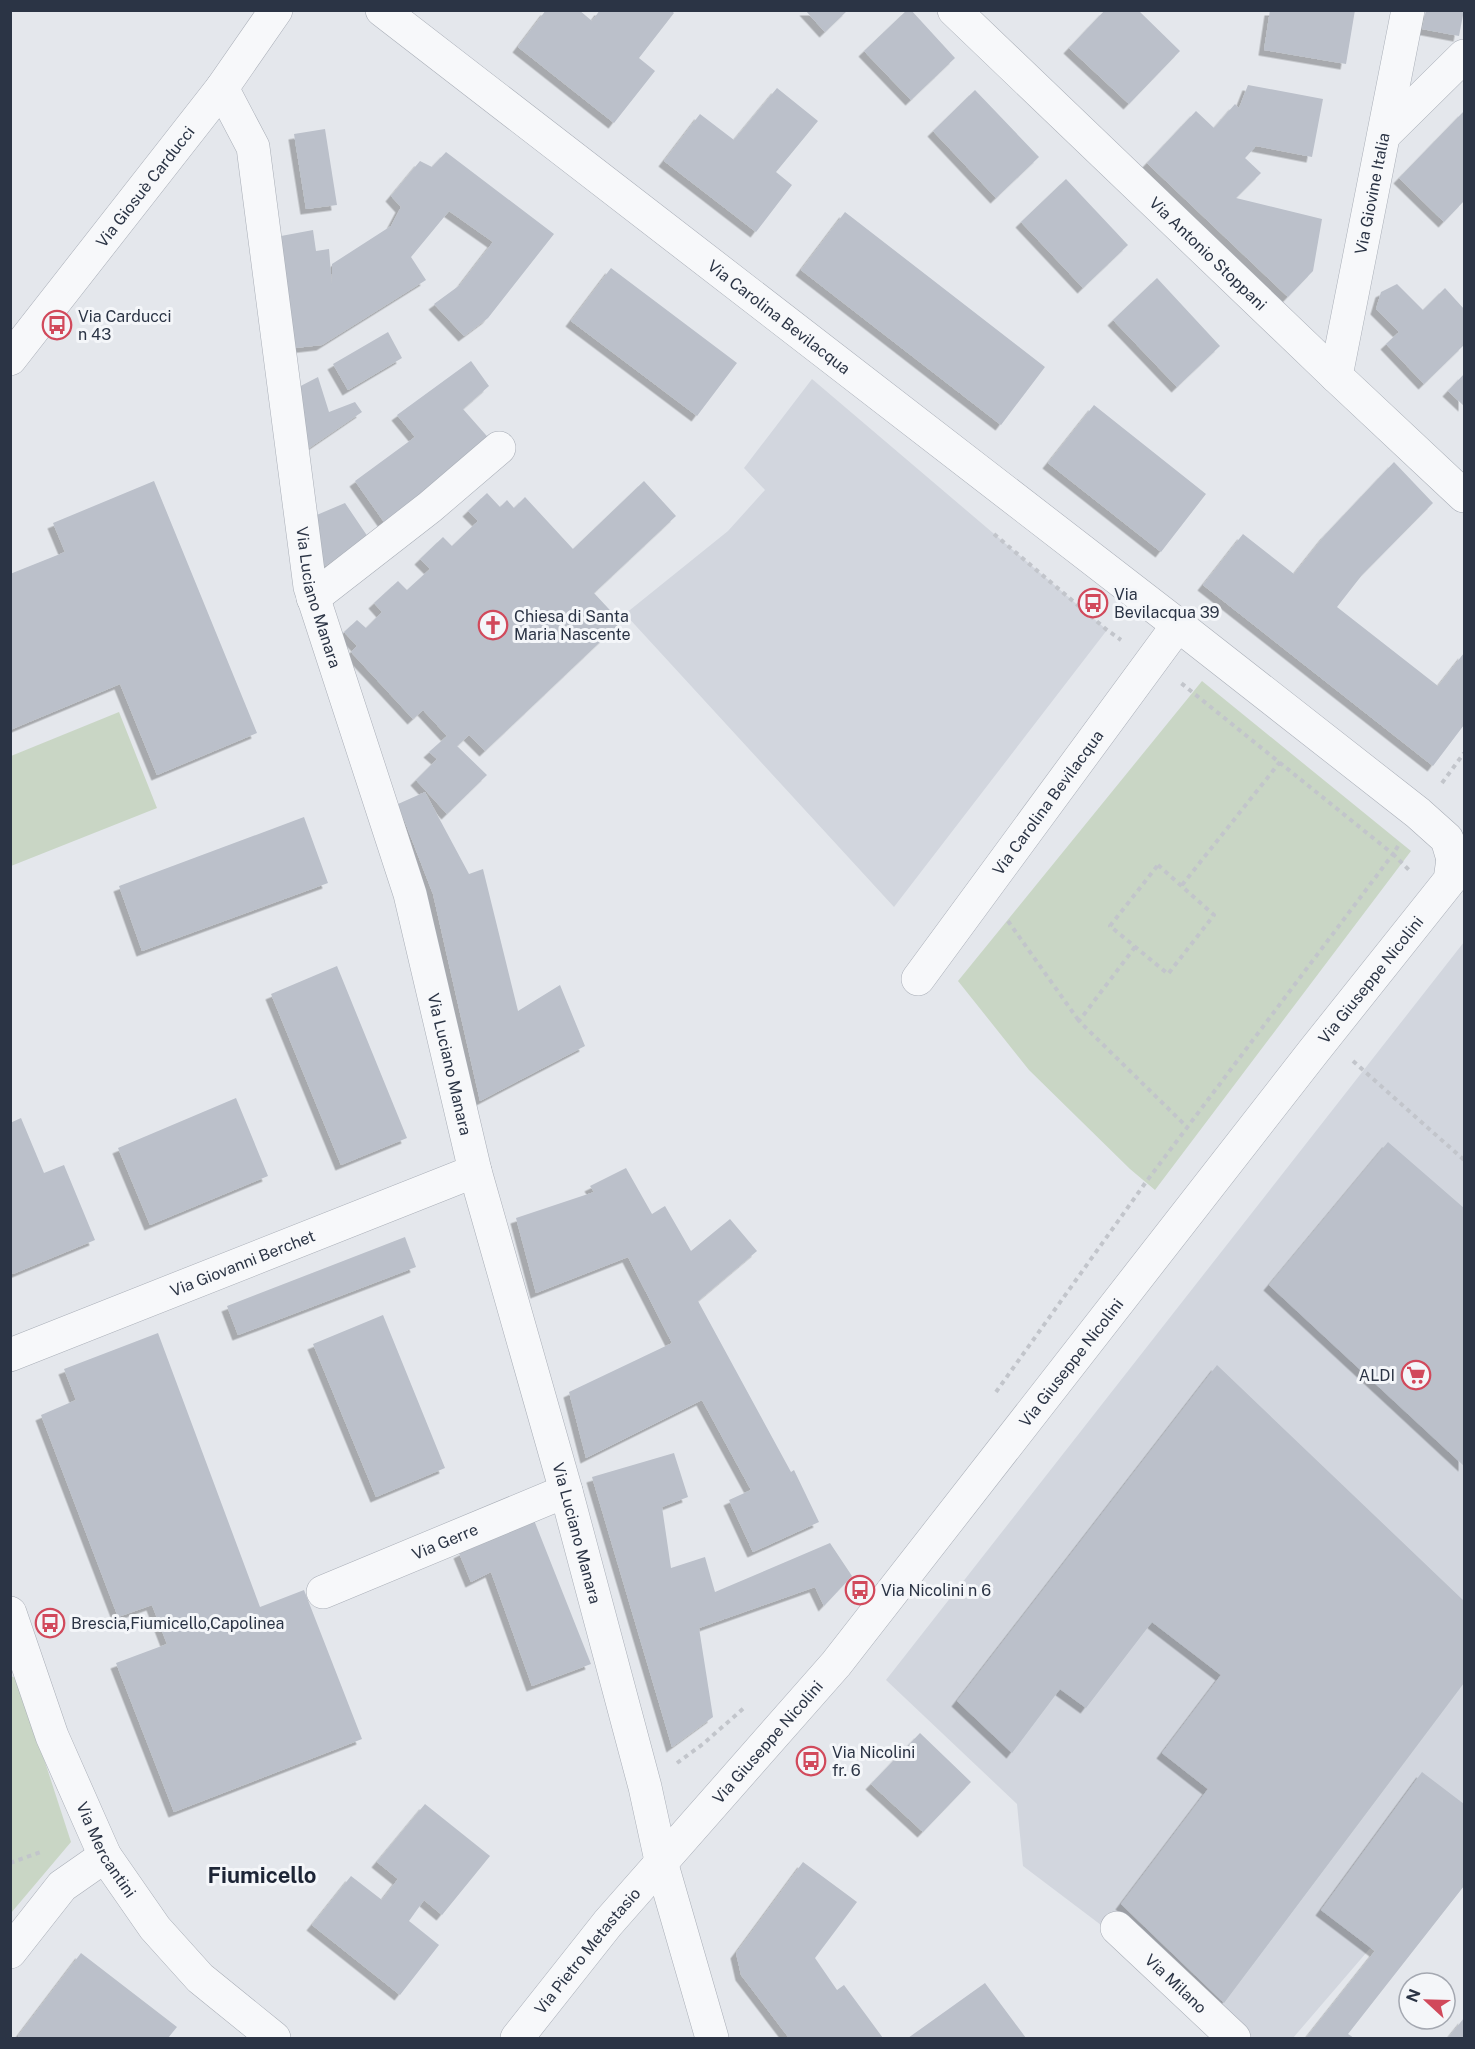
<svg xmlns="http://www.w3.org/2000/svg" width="1475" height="2049" viewBox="0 0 1475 2049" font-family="'Public Sans',sans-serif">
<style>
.built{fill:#d2d6de}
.green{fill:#c9d6c5}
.building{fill:#bbc0ca;filter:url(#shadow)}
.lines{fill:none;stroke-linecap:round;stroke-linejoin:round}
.minor-casing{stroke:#a9aeb7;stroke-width:34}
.path{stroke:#c2c5cb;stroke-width:4;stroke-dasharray:4.5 4.5;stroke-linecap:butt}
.minor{stroke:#f7f8fa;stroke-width:33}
.labels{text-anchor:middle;stroke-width:6;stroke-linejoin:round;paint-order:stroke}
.street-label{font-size:16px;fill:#2b3445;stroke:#f4f6f9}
.poi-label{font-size:16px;fill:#2b3445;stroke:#f4f6f9;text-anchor:start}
.district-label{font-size:22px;font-weight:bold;fill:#1d2536;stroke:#f4f6f9}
</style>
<defs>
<filter id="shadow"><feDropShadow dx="-5.5" dy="5.5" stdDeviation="0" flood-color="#0004"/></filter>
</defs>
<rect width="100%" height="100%" fill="#e4e7ec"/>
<!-- built -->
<path class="built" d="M812 379 1107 630 894 907 625 614 728 531 765 490 744 468Z
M1464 942V1839L1293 2038H1223L1101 1925 1023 1866 1017 1804 886 1680Z"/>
<!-- green -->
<path class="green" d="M1202 681 1411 851 1155 1190 1130 1169 1029 1070 958 981Z
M119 712 157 808 11 866V756Z
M11 1676 18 1679 71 1842 11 1913Z"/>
<!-- building -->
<path class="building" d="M546 10H579L592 21 600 10H671L674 13 639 58 655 71 614 123 518 47Z
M805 10H848L825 32Z
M907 10H911L955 58 911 100 864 51Z
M1105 10H1138L1180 51 1129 104 1069 48Z
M1270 10H1355L1346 64 1264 50Z
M1426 10H1464L1459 36 1422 29Z
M1248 85 1323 99 1312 157 1256 146 1245 158 1261 173 1236 198 1322 219 1313 271 1288 297 1147 163 1196 111 1214 128 1235 104 1239 108Z
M777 88 818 121 776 172 792 185 756 232 664 161 700 114 734 140Z
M975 90 1039 157 996 198 933 131Z
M1464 111V201L1444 222 1399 178Z
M325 129 337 205 306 209 294 134Z
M446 152 554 234 488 318 464 336 434 304 460 285 493 242 449 211 411 257 426 280 322 345 286 349 281 236 313 230 316 251 329 249 332 285V264L391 226 401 207 391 196 420 161 432 167Z
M1066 179 1128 245 1083 288 1021 222Z
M845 212 1045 367 1001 425 801 270Z
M611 268 737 363 697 416 571 321Z
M1157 278 1220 346 1177 387 1113 320Z
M1397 284 1423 310 1445 288 1464 309V345L1424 384 1386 344 1399 332 1376 309 1381 292Z
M388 332 402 358 348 390 333 364Z
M471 361 489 386 463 409 493 443 449 477 384 522 355 481 415 437 397 415Z
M1464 374V406L1448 391Z
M318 377 329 412 355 402 362 412 299 455 291 391Z
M1094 405 1206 494 1161 552 1048 463Z
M1394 462 1433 503 1362 575 1337 607 1438 686 1464 653V725L1433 766 1203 585 1243 534 1294 574 1325 535Z
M154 481 257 733 157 775 120 684 10 730V574L65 552 53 523Z
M644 481 676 516 594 593 621 622 485 751 469 735 457 746 487 775 447 814 416 780 437 759 429 752 447 736 423 710 413 719 351 652 357 646 344 632 357 620 366 628 382 612 374 603 398 581 407 590 430 569 420 559 443 537 452 546 478 521 468 511 487 493 500 507 507 500 514 508 525 497 573 549Z
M345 503 368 537 319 570 312 517Z
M425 792 469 874 483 869 518 1011 560 985 585 1046 480 1101 433 894 398 804Z
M304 817 328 883 142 951 119 886Z
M337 966 407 1138 341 1165 271 994Z
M236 1098 268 1176 150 1225 118 1148Z
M21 1118 44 1173 64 1165 95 1240 13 1274 10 1269V1123Z
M1388 1142 1464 1208V1466L1269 1285Z
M626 1168 652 1214 665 1206 691 1251 730 1219 757 1251 698 1301 791 1472 794 1470 819 1522 753 1552 729 1500 751 1490 702 1400 586 1458 569 1392 672 1343 628 1257 536 1293 516 1218 594 1192 590 1186Z
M405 1237 416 1267 238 1335 227 1306Z
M383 1315 445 1468 376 1497 313 1344Z
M158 1333 260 1607 304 1590 362 1739 174 1812 116 1663 167 1644 152 1605 118 1617 41 1415 76 1400 64 1369Z
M1217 1365 1464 1601V1683L1224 2003 1121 1904 1208 1789 1162 1753 1221 1675 1152 1622 1086 1708 1060 1689 1012 1753 957 1701Z
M674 1453 688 1497 662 1507 671 1568 705 1557 715 1592 830 1543 852 1576 824 1606 815 1587 699 1628 713 1717 672 1747 592 1477Z
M532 1515 591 1664 532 1686 491 1572 471 1582 459 1553Z
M920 1733 971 1782 923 1832 871 1784Z
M1422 1772 1464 1804V1886L1348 2034 1354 2038H1306L1375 1951 1321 1910Z
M425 1804 490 1856 442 1915 424 1900 409 1921 439 1945 400 1995 312 1925 351 1876 382 1900 398 1879 377 1862Z
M803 1862 857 1902 815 1958 837 1990 844 1985 883 2038H789L741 1975 736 1953Z
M81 1953 177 2027 168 2038H92L90 2037 89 2038H21L18 2036Z
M985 1983 1026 2038H908Z
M1464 2018V2038H1448Z"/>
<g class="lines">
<!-- minor casing -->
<g class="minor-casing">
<g id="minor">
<path id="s1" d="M382 10 1178 625 1418 813 1447 839 1453 859"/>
<path id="s2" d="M954 10 1336 376 1464 496"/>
<path id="s3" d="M222 88 253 147 310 587 410 894 475 1171 566 1491 645 1787 662 1865 712 2038"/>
<path d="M1384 135 1464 56"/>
<path id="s4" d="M10 359 222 88 276 10"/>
<path id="s5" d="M1336 376 1408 10"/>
<path d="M313 598 430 507 499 448"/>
<path id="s6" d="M918 979 1178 625"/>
<path id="s7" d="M10 1355 475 1171"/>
<path id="s8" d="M323 1592 566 1491"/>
<path id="s9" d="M10 1613 52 1736 105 1856 155 1928 200 1978 274 2038"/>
<path id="s10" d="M1117 1928 1234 2038"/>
<path d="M10 1952 62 1886 105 1856"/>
<path id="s11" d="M517 2038 608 1923 836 1664 1313 1052 1450 880 1453 859 1464 852"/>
</g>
</g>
<!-- path -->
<path class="path" d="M994 534 1107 630 1121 640
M1442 783 1464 753
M1398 846 1393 854 1410 871
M1158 865 1214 915 1168 974 1110 926Z
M1182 885 1280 762
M1008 921 1079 1021
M1135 947 1079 1021 1187 1127
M1353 1061 1464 1160
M996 1392 1146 1182 1393 854 1181 683
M677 1763 703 1744 745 1707
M10 1863 41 1852"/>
<!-- minor -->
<use href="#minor" class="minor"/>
</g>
<!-- icons -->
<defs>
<g id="bus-ring" transform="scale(1.5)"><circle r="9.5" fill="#f4f6f9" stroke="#d1495b" stroke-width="1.5"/><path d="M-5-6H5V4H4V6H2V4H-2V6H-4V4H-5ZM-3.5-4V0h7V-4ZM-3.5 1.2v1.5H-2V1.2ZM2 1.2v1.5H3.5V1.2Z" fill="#d1495b"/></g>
<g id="church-ring" transform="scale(1.5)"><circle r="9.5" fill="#f4f6f9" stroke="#d1495b" stroke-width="1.5"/><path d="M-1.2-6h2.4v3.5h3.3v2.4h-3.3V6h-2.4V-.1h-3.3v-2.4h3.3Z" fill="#d1495b"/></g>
<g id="supermarket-ring" transform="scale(1.5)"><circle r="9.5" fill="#f4f6f9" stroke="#d1495b" stroke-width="1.5"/><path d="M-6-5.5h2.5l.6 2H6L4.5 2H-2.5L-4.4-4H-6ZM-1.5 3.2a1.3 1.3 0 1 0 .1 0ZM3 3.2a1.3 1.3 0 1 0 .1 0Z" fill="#d1495b"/></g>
</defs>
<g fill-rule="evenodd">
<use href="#bus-ring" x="57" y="325"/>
<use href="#bus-ring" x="1093" y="603"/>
<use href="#church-ring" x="493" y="625"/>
<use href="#supermarket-ring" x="1416" y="1375"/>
<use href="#bus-ring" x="860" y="1590"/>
<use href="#bus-ring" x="50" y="1623"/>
<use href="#bus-ring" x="811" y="1761"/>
</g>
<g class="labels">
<!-- street labels -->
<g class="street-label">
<text dy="6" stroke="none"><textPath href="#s4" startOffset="219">Via Giosuè Carducci</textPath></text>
<text dy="6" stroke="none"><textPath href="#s5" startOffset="186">Via Giovine Italia</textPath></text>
<text dy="6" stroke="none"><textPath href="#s2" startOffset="352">Via Antonio Stoppani</textPath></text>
<text dy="6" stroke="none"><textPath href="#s1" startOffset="502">Via Carolina Bevilacqua</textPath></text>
<text dy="6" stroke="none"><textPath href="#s3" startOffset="522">Via Luciano Manara</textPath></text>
<text dy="6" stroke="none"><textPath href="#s6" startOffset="219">Via Carolina Bevilacqua</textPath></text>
<text dy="6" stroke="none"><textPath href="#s11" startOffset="1360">Via Giuseppe Nicolini</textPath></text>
<text dy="6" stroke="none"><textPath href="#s3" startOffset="1008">Via Luciano Manara</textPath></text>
<text dy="6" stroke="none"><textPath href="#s7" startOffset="250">Via Giovanni Berchet</textPath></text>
<text dy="6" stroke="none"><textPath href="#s11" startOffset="874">Via Giuseppe Nicolini</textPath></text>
<text dy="6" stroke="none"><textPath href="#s3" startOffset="1494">Via Luciano Manara</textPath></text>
<text dy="6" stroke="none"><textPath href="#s8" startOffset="132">Via Gerre</textPath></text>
<text dy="6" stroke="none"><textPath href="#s11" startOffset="388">Via Giuseppe Nicolini</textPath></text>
<text dy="6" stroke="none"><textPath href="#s9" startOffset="256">Via Mercantini</textPath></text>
<text dy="6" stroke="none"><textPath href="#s11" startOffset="112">Via Pietro Metastasio</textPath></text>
<text dy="6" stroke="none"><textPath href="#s10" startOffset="81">Via Milano</textPath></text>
</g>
<!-- poi labels -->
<g class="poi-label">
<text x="78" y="322">Via Carducci<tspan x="78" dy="18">n 43</tspan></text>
<text x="1114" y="600">Via<tspan x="1114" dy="18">Bevilacqua 39</tspan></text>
<text x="514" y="622">Chiesa di Santa<tspan x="514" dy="18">Maria Nascente</tspan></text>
<text x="1395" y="1381" text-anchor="end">ALDI</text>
<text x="881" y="1596">Via Nicolini n 6</text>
<text x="71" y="1629">Brescia,Fiumicello,Capolinea</text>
<text x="832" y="1758">Via Nicolini<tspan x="832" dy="18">fr. 6</tspan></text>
</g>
<!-- district labels -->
<g class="district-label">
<text x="262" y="1883">Fiumicello</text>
</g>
</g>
<!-- border -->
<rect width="1475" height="2049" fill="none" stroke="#2b3445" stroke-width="24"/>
<!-- north arrow -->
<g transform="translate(1427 2001) rotate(292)"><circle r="28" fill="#f4f6f9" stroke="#a4a8b1" stroke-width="1.5"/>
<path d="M0-4.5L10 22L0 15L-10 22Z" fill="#d1495b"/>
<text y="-9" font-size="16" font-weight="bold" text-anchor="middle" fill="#2b3445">N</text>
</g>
</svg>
